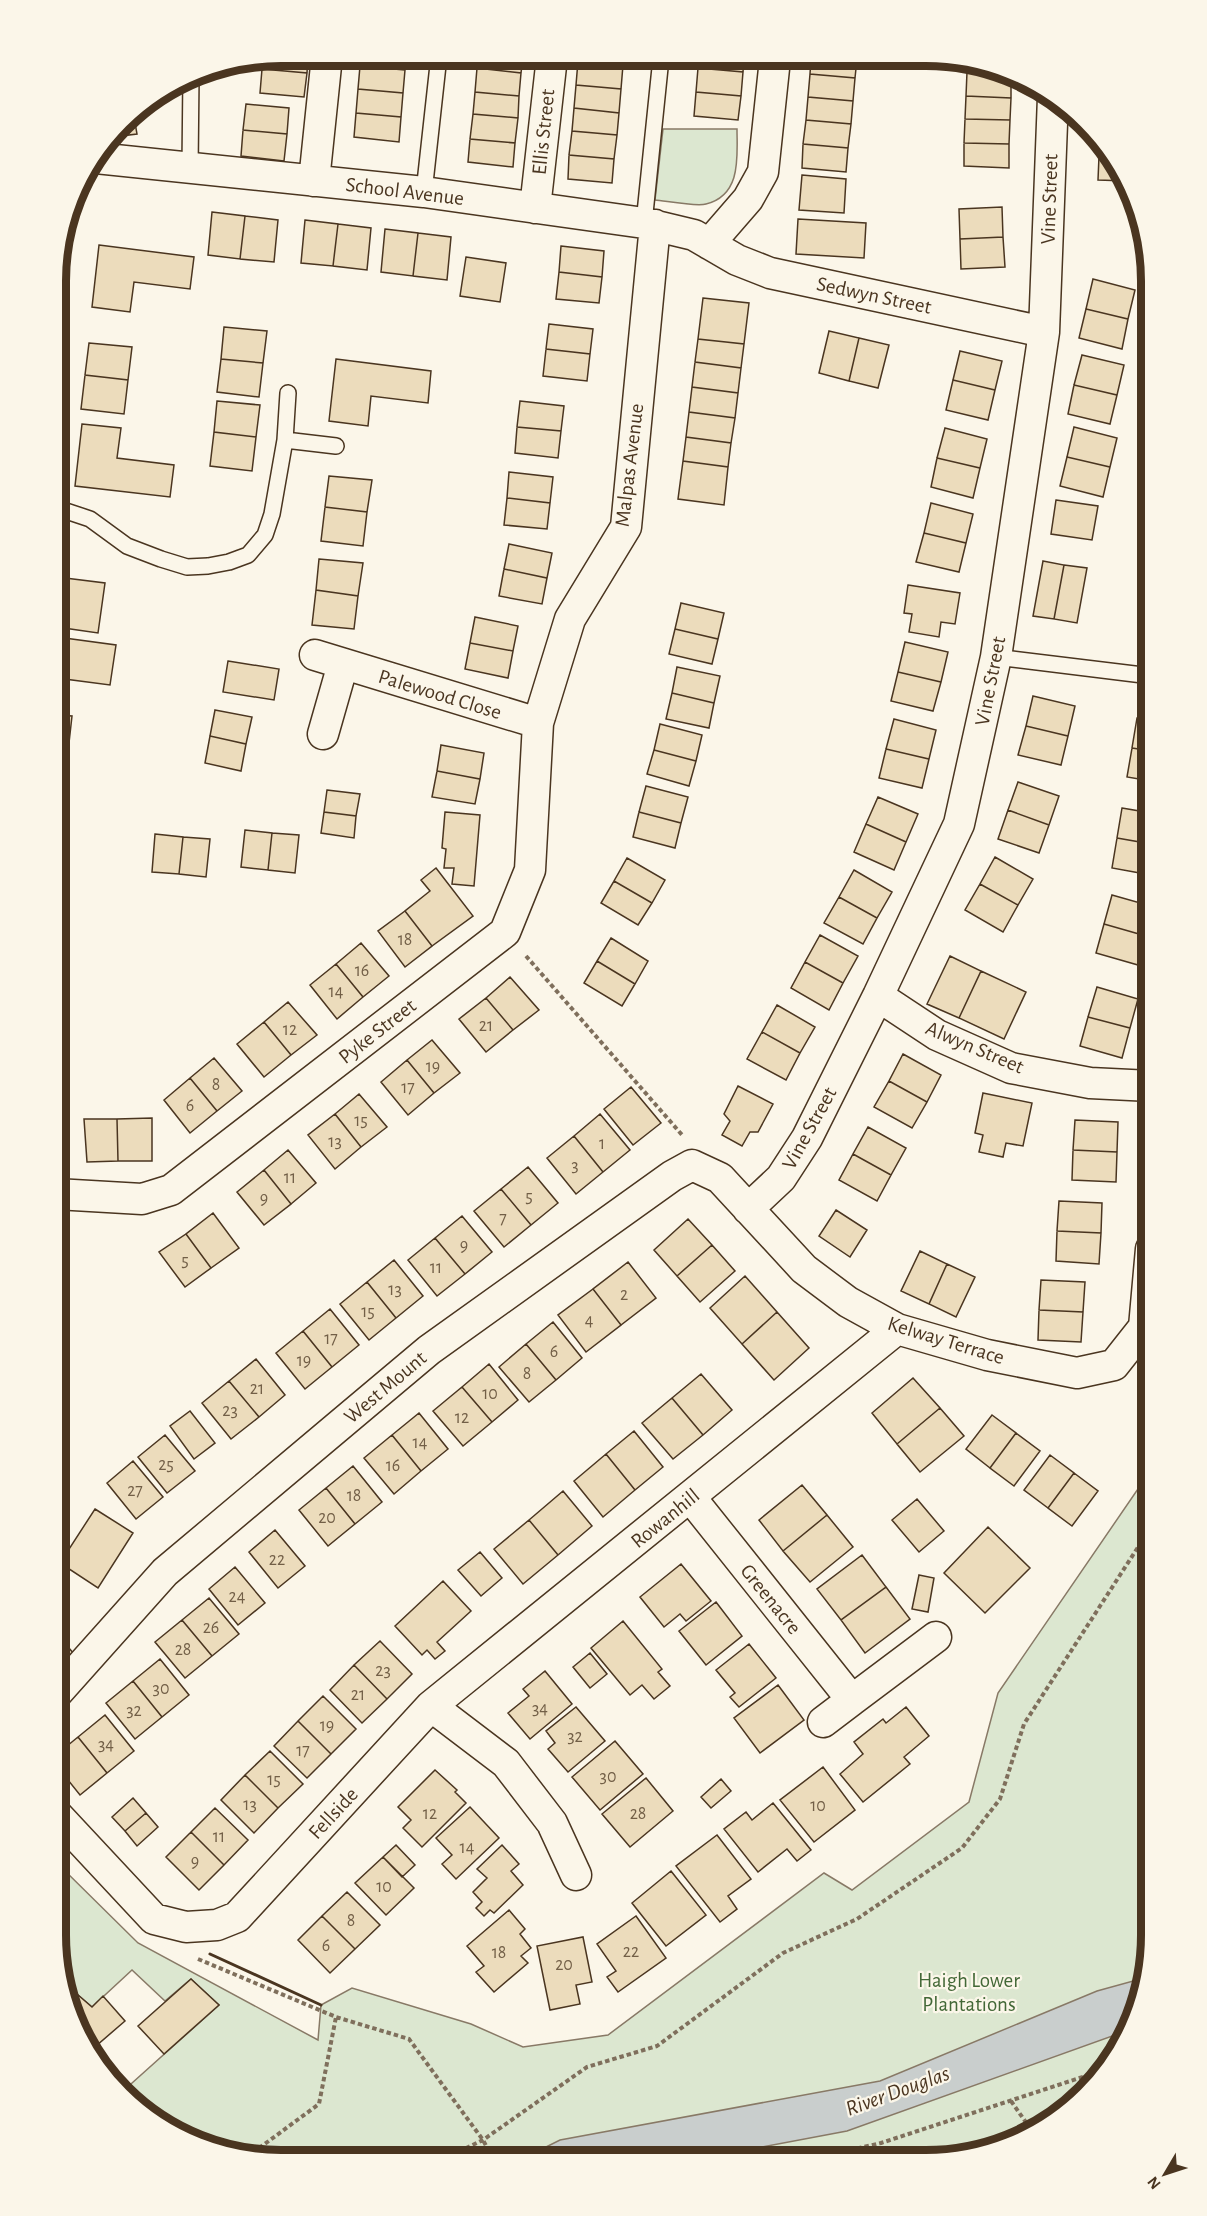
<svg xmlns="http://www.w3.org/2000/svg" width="1207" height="2216" viewBox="0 0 1207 2216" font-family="'Alegreya Sans',sans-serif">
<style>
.green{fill:#dce7d0;stroke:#887966;stroke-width:1.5}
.water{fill:#c9cecd;stroke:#887966;stroke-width:1.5}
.building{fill:#ecdcbc;stroke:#4a3520;stroke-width:1.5}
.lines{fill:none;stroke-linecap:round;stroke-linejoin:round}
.lane-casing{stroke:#4a3520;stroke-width:18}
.street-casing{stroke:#4a3520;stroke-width:33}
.path{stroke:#7f6f5c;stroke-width:4;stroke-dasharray:4.5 3;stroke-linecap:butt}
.lane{stroke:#fbf6e9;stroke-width:15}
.street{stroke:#fbf6e9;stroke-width:30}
.wall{stroke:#4a3520;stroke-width:3}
.labels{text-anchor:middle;stroke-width:4.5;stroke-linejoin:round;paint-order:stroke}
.number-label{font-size:18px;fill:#725f47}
.street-label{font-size:21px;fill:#4a3520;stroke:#fbf6e9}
.park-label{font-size:21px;fill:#436837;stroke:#fbf6e9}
.water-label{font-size:22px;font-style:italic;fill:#4a3520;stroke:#fbf6e9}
.rim{fill:none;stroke:#4a3520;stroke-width:8}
</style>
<rect width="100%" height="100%" fill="#fbf6e9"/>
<!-- green -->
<path class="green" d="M663 129H737C737 156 742 195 706 204 697 207 666 201 655 200Z
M1151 1470V1950L1134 2021 1105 2073 1063 2114 999 2148 926 2160 251 2159 182 2137 133 2105 122 2092 219 2005 191 1979 165 2001 132 1970 92 2007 63 1982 56 1935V1862L138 1943 318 2040 321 2005 352 1988 471 2024 523 2047 608 2035 824 1873 852 1890 969 1802 998 1693Z"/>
<!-- water -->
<path class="water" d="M1144 1978 1134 2021 1129 2030 847 2131 694 2160 522 2159 560 2140 880 2081 1097 1991Z"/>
<!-- building -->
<path class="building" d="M281 56H308L307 73 262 69 263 59Z
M362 56H407L405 70 360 66Z
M478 57H523L521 73 477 68Z
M578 57 624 58 623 65 578 61Z
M699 58H744L743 72 698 68Z
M811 59H857L855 78 810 74Z
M967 60H970L1009 73 967 72Z
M578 61 623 65 621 89 576 85Z
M360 66 405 70 403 93 358 89Z
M477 68 521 73 519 96 475 92Z
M698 68 743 72 741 96 696 92Z
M262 69 307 73 304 97 260 93Z
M967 72 1011 74V98L966 96Z
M810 74 855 78 853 101 808 97Z
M576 85 621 89 619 113 574 108Z
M358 89 403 93 401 117 356 113Z
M475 92 519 96 518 118 473 114Z
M696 92 741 96 738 120 694 116Z
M966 96 1011 98 1010 120 965 119Z
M808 97 853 101 851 124 806 120Z
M246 104 289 108 287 134 243 130Z
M574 108 619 113 617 135 572 131Z
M133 111 137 134 112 137 132 112Z
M356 113 401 117 399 142 354 137Z
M473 114 518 118 515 143 470 139Z
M965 119 1010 120 1009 144 964 143Z
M806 120 851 124 848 148 803 144Z
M243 130 287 134 284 161 241 156Z
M572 131 617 135 614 159 569 155Z
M470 139 515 143 513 167 468 162Z
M1100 140 1113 155 1114 157 1099 156Z
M964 143 1009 144V168L964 166Z
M803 144 848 148 846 172 802 168Z
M569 155 614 159 612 183 568 179Z
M1099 156 1114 157 1126 181 1098 180Z
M802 175 846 179 844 213 799 210Z
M1002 207 1003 237 960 239 959 209Z
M212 212 245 216 240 259 208 255Z
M245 216 278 220 274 262 240 259Z
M798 219 866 223 864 258 796 254Z
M305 220 338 224 333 266 301 263Z
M338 224 371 228 367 270 333 266Z
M385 229 418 233 413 276 381 272Z
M418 233 451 237 447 280 413 276Z
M1003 237 1005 267 961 269 960 239Z
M99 245 194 257 190 289 134 282 130 312 92 307Z
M561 246 604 251 602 277 559 272Z
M466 257 506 263 500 302 460 296Z
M559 272 602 277 599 303 556 299Z
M1093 279 1135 290 1128 319 1086 309Z
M703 298 749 303 744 344 698 339Z
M1086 309 1128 319 1122 349 1079 338Z
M549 324 593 329 590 354 546 349Z
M224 327 267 331 263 363 221 359Z
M829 331 859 338 849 381 819 373Z
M859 338 889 345 878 388 849 381Z
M698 339 744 344 741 368 695 362Z
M89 343 132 347 128 380 85 375Z
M546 349 590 354 587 381 543 376Z
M960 351 1002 361 995 390 953 380Z
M1082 355 1124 365 1117 395 1074 385Z
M221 359 263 363 259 397 217 392Z
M336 359 431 371 428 403 371 396 368 426 329 421Z
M695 362 741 368 738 393 692 387Z
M85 375 128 380 124 414 81 409Z
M953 380 995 390 988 420 946 410Z
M1074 385 1117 395 1110 424 1068 414Z
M692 387 738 393 735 418 689 412Z
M217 401 260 405 256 437 214 432Z
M520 401 564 406 561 431 517 427Z
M689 412 735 418 731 443 686 437Z
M82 424 121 428 117 458 174 465 170 497 75 486Z
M517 427 561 431 558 458 515 453Z
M1074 427 1117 438 1110 467 1067 457Z
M945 428 987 439 980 468 937 458Z
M214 432 256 437 252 471 210 466Z
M686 437 731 443 728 467 683 461Z
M1067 457 1110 467 1103 497 1060 486Z
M937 458 980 468 973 498 931 487Z
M683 461 728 467 724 505 678 499Z
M509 472 553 477 550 503 507 498Z
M329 476 372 480 367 512 325 507Z
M507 498 550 503 547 529 504 525Z
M1056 500 1098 506 1092 540 1051 534Z
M931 503 973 514 966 543 924 533Z
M325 507 367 512 363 546 321 541Z
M924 533 966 543 959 572 916 562Z
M509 544 552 553 547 578 504 569Z
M319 559 363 563 358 596 316 590Z
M1043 561 1064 565 1054 619 1033 616Z
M1064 565 1087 568 1077 623 1054 619Z
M504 569 547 578 542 604 499 596Z
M57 577 105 583 98 633 57 627Z
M908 585 960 593 955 624 941 622 939 637 909 632 912 614 904 613Z
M316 590 358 596 354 629 312 625Z
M681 603 724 613 718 639 675 629Z
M1151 612V638L1148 637Z
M475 617 518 626 513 651 470 643Z
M675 629 718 639 712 664 669 654Z
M57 637 116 645 110 685 57 678Z
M905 642 948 652 941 682 898 672Z
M470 643 513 651 508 678 465 669Z
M228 661 279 669 274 700 223 692Z
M677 667 720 676 714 703 672 693Z
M898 672 941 682 933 711 891 701Z
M672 693 714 703 709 728 666 719Z
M1033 696 1075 706 1068 736 1026 726Z
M215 710 252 717 246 744 210 736Z
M57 715 72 716 69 743 57 742Z
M1137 718 1151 720V751L1132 748Z
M894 719 936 730 929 759 886 749Z
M660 724 702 735 696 761 654 750Z
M1026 726 1068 736 1061 765 1018 755Z
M210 736 246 744 241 771 205 763Z
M57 742 69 743 66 770 57 769Z
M441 745 484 753 480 779 437 771Z
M1132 748 1151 751V781L1127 777Z
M886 749 929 759 922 788 879 778Z
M654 750 696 761 689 786 647 774Z
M57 769 66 770 63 797H57Z
M437 771 480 779 475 804 432 797Z
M1018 782 1059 796 1049 825 1008 810Z
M646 786 688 797 681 823 639 812Z
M327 790 360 794 356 816 324 812Z
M57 797H63L60 824H57Z
M878 797 918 814 906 842 866 824Z
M1122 808 1151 813V844L1117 838Z
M1008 810 1049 825 1039 853 998 839Z
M324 812 356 816 354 838 321 833Z
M445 812 480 815 474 886 452 884 454 868H444L446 849 442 848Z
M639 812 681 823 675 848 633 837Z
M57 824H60L57 851Z
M866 824 906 842 894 870 854 852Z
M245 830 272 833 268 870 241 867Z
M272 833 299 835 295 873 268 870Z
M155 834 183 837 179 874 152 872Z
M183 837 210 839 206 877 179 874Z
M1117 838 1151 844V875L1112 868Z
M995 857 1033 879 1018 905 980 884Z
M627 858 665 880 652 903 614 881Z
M436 868 473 916 432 946 405 911 430 891 421 880Z
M854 870 892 892 877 918 839 897Z
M614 881 652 903 638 925 601 903Z
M980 884 1018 905 1003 932 965 910Z
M1112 895 1151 906V916L1146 936 1104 924Z
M839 897 877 918 863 944 824 923Z
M405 911 432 946 405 967 378 931Z
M1104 924 1146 936 1138 965 1096 953Z
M820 935 858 956 843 983 805 962Z
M611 938 648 961 635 984 597 961Z
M361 943 389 976 363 997 336 964Z
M950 956 981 971 959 1018 927 1004Z
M597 961 635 984 622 1006 584 983Z
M805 962 843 983 829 1010 791 988Z
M336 964 363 997 337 1019 310 985Z
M981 971 1026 992 1004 1039 959 1018Z
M510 977 539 1010 513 1030 486 998Z
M1097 987 1138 999 1130 1028 1088 1017Z
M486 998 513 1030 486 1052 459 1019Z
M288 1002 317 1035 291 1055 264 1022Z
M777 1005 815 1027 800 1053 762 1032Z
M1088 1017 1130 1028 1122 1058 1080 1046Z
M264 1022 291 1055 264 1077 237 1044Z
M762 1032 800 1053 786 1080 747 1059Z
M432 1040 460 1073 434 1093 407 1060Z
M903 1054 941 1075 927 1102 889 1081Z
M214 1058 242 1091 217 1111 190 1078Z
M407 1060 434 1093 408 1115 381 1082Z
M190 1078 217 1111 190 1133 164 1100Z
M889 1081 927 1102 912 1128 874 1107Z
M738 1086 773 1104 758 1132H750L742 1146 722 1135 730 1121 724 1114Z
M631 1087 661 1123 633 1145 604 1109Z
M983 1093 1032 1103 1023 1146 1006 1143 1003 1157 979 1152 983 1135 975 1133Z
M359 1094 387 1127 361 1147 335 1114Z
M335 1114 361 1147 335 1169 308 1135Z
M600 1114 630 1150 603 1172 574 1136Z
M152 1118V1161H118L117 1119Z
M84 1119H117L118 1161 87 1162Z
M1075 1120 1118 1122 1117 1152 1073 1150Z
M868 1127 906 1148 891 1175 853 1154Z
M574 1136 603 1172 576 1194 547 1158Z
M288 1150 316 1183 291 1204 264 1170Z
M1073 1150 1117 1152 1116 1182 1072 1180Z
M853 1154 891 1175 877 1201 839 1180Z
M528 1167 558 1203 531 1225 501 1189Z
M264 1170 291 1204 264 1225 237 1192Z
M501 1189 531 1225 504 1247 474 1211Z
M1059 1201 1102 1203 1101 1233 1057 1231Z
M836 1210 867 1230 850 1257 819 1236Z
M213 1213 239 1248 211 1268 186 1234Z
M462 1216 492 1252 465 1274 435 1238Z
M688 1219 712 1245 677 1276 654 1250Z
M1057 1231 1101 1233 1099 1264 1056 1261Z
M186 1234 211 1268 185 1287 159 1252Z
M435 1238 465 1274 437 1296 408 1260Z
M712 1245 735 1271 700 1302 677 1276Z
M920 1251 947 1264 929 1304 901 1291Z
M394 1260 423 1296 396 1318 367 1282Z
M628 1262 656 1298 621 1325 593 1289Z
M947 1264 975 1277 956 1317 929 1304Z
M745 1276 777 1312 742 1344 710 1308Z
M1041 1280 1085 1282 1083 1312 1039 1310Z
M367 1282 396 1318 369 1340 340 1304Z
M593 1289 621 1325 586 1352 558 1315Z
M330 1309 359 1345 332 1367 303 1331Z
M1039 1310 1083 1312 1081 1342 1038 1340Z
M777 1312 809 1348 774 1380 742 1344Z
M553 1322 582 1358 556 1380 526 1344Z
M303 1331 332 1367 305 1389 276 1353Z
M526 1344 556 1380 529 1402 499 1367Z
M256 1359 285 1395 259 1417 229 1381Z
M489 1364 518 1400 492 1422 462 1387Z
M701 1374 732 1410 703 1435 672 1398Z
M913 1378 940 1408 897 1444 872 1413Z
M229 1381 259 1417 231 1439 202 1403Z
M462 1387 492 1422 463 1446 433 1411Z
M672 1398 703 1435 673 1459 642 1423Z
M940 1408 964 1436 920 1472 897 1444Z
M190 1411 215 1443 194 1459 170 1426Z
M419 1413 448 1449 421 1471 392 1435Z
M992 1415 1016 1433 990 1468 966 1449Z
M634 1431 663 1467 635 1490 606 1454Z
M1016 1433 1040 1451 1014 1486 990 1468Z
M165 1435 195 1471 167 1493 138 1457Z
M392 1435 421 1471 394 1494 364 1458Z
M606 1454 635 1490 603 1517 574 1481Z
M1050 1455 1074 1473 1048 1508 1024 1490Z
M133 1461 163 1497 136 1519 107 1483Z
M353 1466 382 1502 355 1524 326 1488Z
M1074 1473 1098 1491 1072 1526 1048 1508Z
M802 1485 827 1515 783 1551 759 1520Z
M326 1488 355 1524 328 1546 299 1510Z
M563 1491 592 1526 558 1555 529 1520Z
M917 1499 944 1531 919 1552 892 1520Z
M95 1509 133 1533 98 1588 60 1563Z
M827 1515 853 1547 810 1582 783 1551Z
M529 1520 558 1555 523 1584 494 1549Z
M988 1527 1030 1568 985 1613 944 1573Z
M275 1530 305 1566 278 1588 249 1552Z
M480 1552 502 1578 481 1596 458 1570Z
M862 1555 886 1587 841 1620 817 1589Z
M681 1564 711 1601 686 1621 680 1614 664 1627 640 1597Z
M235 1567 265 1603 238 1625 209 1589Z
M919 1575 934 1578 928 1612 912 1609Z
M443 1581 471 1611 437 1642 445 1651 435 1659 427 1650 422 1655 395 1626Z
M886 1587 910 1619 865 1653 841 1620Z
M209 1598 239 1634 212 1656 182 1620Z
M716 1602 742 1636 706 1665 679 1631Z
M182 1620 212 1656 185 1678 155 1642Z
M623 1621 662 1669 658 1672 670 1686 654 1699 642 1685 630 1695 591 1648Z
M63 1641 74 1654 56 1671V1648Z
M380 1641 412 1674 387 1699 354 1665Z
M749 1644 776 1678 739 1707 730 1697 735 1693 716 1670Z
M590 1653 607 1674 590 1688 573 1667Z
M160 1659 189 1695 162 1717 133 1681Z
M354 1665 387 1699 362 1723 330 1690Z
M545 1671 572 1704 530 1739 508 1713 529 1696 523 1689Z
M133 1681 162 1717 135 1739 106 1703Z
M778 1685 804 1720 760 1753 734 1718Z
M323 1696 356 1729 331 1754 298 1721Z
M576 1707 605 1741 568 1772 548 1749 555 1743 546 1731Z
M906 1707 929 1736 904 1757 910 1764 863 1802 840 1774 863 1754 854 1742 883 1719 886 1723Z
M105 1715 134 1751 107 1773 78 1737Z
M298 1721 331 1754 307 1778 274 1746Z
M78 1737 107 1773 80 1795 56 1765V1755Z
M615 1741 643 1774 600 1810 572 1777Z
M270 1751 303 1784 278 1808 245 1775Z
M823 1767 855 1810 814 1842 780 1800Z
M435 1770 457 1790 455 1792 466 1803 422 1847 403 1828 411 1820 398 1807Z
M245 1775 278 1808 254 1833 221 1800Z
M646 1778 673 1811 630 1847 602 1814Z
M721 1779 731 1791 711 1808 701 1797Z
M133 1798 146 1813 125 1831 112 1817Z
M773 1803 811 1850 797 1861 787 1849 758 1872 724 1829 746 1812 752 1820Z
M470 1807 499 1838 456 1879 442 1864 452 1855 436 1838Z
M215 1808 248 1840 224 1865 191 1832Z
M146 1813 158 1827 137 1846 125 1831Z
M191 1832 224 1865 199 1890 166 1857Z
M717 1835 751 1879 728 1896 737 1909 720 1922 676 1866Z
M396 1845 415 1865 402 1877 383 1857Z
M502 1845 519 1864 511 1871 523 1885 494 1913 490 1910 484 1916 476 1908 482 1902 473 1892 487 1878 477 1869Z
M383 1857 414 1888 386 1915 355 1883Z
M671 1871 706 1915 666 1946 632 1903Z
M347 1892 380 1925 355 1949 322 1916Z
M509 1910 525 1929 520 1934 531 1948 521 1956 528 1963 494 1992 476 1972 484 1966 467 1946Z
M322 1916 355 1949 330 1973 298 1940Z
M636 1916 666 1958 618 1992 607 1977 616 1971 597 1944Z
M583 1937 592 1982 576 1985 580 2004 550 2010 537 1946Z
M191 1979 219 2005 164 2054 138 2026Z
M63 1982 92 2007 103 1996 125 2021 89 2052 68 2008Z"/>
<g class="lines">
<!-- lane casing -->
<g class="lane-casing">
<path id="lane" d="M190 168 191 75
M424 192 439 56
M644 223 661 58
M285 440 288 393
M57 508 90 519 127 546 161 559 187 567 208 566 229 562 248 555 265 535 272 514 285 440 336 446
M996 657 1151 676"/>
</g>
<!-- street casing -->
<g class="street-casing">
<path id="street" d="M96 158 424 192 644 223 694 235 737 260 770 273 1044 332
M314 181 327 56
M535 208 552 57
M709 244 748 199 763 172 775 59
M315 655 538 723
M323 734 343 664
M878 996 937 1035 1011 1068 1090 1083 1151 1086
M56 1194 142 1199 171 1190 505 932 530 870 538 723 570 619 626 527 655 225
M748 1209 781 1178 807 1138 878 996 959 824 996 657 1044 332 1053 97
M691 1498 852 1700 936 1637
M56 1694 165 1572 335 1429 429 1350 672 1176 692 1165 720 1178 804 1269 848 1302 897 1329 987 1355 1077 1373 1114 1365 1144 1327 1151 1249
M431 1706 506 1763 552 1823 576 1875
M823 1722 852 1700
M56 1814 154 1919 186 1927 217 1925 237 1917 431 1706 897 1329"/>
</g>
<!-- path -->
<path class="path" d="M526 956 683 1136
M198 1959 336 2017 409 2039 483 2140 493 2159
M1011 2101 1032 2131
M247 2157 319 2104 336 2017
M456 2159 462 2150 483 2140 587 2067 657 2046 783 1953 857 1919 962 1848 1000 1799 1024 1724 1151 1527
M806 2160 881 2143 1107 2069"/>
<!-- lane -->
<use href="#lane" class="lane"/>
<!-- street -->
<use href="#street" class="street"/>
<!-- wall -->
<path class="wall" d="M210 1954 321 2005"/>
</g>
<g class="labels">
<!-- number labels -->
<g class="number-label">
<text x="405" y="945">18</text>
<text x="362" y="976">16</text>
<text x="336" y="997">14</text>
<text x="486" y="1031">21</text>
<text x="290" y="1035">12</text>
<text x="433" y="1072">19</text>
<text x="216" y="1090">8</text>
<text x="408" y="1093">17</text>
<text x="190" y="1111">6</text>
<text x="361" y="1126">15</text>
<text x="335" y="1147">13</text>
<text x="602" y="1149">1</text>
<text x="575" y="1171">3</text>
<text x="290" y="1183">11</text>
<text x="529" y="1202">5</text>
<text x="264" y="1204">9</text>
<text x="503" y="1224">7</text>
<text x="464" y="1251">9</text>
<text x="185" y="1266">5</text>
<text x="436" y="1273">11</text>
<text x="395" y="1295">13</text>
<text x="624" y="1300">2</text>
<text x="368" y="1317">15</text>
<text x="589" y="1326">4</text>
<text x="331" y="1344">17</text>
<text x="554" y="1357">6</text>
<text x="304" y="1366">19</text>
<text x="527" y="1379">8</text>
<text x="257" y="1394">21</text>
<text x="490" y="1399">10</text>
<text x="230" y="1416">23</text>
<text x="462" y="1423">12</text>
<text x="420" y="1448">14</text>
<text x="166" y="1470">25</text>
<text x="393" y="1471">16</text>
<text x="135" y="1496">27</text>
<text x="354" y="1501">18</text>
<text x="327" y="1523">20</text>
<text x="277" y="1565">22</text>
<text x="237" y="1602">24</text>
<text x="211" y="1633">26</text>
<text x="183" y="1655">28</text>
<text x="383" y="1676">23</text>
<text x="161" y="1694">30</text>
<text x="358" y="1700">21</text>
<text x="540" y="1714">34</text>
<text x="134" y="1716">32</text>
<text x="327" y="1731">19</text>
<text x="575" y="1742">32</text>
<text x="106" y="1750">34</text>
<text x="303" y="1756">17</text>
<text x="608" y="1782">30</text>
<text x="274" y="1785">15</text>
<text x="250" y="1810">13</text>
<text x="818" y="1811">10</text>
<text x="430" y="1819">12</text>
<text x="638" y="1819">28</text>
<text x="219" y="1842">11</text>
<text x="467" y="1853">14</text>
<text x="195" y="1867">9</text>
<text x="384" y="1892">10</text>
<text x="351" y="1926">8</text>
<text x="326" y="1951">6</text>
<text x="631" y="1957">22</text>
<text x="499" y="1958">18</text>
<text x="564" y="1970">20</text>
</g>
<!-- street labels -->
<g class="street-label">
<text transform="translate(543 132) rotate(-84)" y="7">Ellis Street</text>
<text transform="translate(405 191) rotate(7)" y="7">School Avenue</text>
<text transform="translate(1049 199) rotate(-88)" y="7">Vine Street</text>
<text transform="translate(874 295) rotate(12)" y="7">Sedwyn Street</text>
<text transform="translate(629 465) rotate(-83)" y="7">Malpas Avenue</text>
<text transform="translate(990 681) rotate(-79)" y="7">Vine Street</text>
<text transform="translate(440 694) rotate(17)" y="7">Palewood Close</text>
<text transform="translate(377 1031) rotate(-38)" y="7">Pyke Street</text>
<text transform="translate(975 1047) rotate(23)" y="7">Alwyn Street</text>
<text transform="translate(809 1128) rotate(-61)" y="7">Vine Street</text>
<text transform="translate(946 1340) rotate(17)" y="7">Kelway Terrace</text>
<text transform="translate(385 1387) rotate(-40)" y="7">West Mount</text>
<text transform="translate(665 1518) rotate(-39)" y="7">Rowanhill</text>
<text transform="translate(771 1599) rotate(51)" y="7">Greenacre</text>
<text transform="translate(333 1813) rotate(-47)" y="7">Fellside</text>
</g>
<!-- park labels -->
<g class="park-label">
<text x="969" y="1987">Haigh Lower<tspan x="969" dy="24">Plantations</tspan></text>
</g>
<!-- water labels -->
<g class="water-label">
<text transform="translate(897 2090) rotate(-20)" y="8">River Douglas</text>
</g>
</g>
<!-- crop -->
<path d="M0 0H1207V2216H0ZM281 66H926A215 215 0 0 1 1141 281V1935A215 215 0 0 1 926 2150H281A215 215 0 0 1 66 1935V281A215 215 0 0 1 281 66Z" fill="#fbf6e9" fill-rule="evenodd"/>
<path class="rim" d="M281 66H926A215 215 0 0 1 1141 281V1935A215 215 0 0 1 926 2150H281A215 215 0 0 1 66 1935V281A215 215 0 0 1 281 66Z"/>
<!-- north arrow -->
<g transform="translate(1165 2174) rotate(231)" stroke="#fbf6e9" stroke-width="4.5" paint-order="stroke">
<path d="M0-4.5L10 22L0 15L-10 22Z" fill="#4a3520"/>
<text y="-9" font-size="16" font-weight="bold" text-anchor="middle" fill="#4a3520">N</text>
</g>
</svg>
